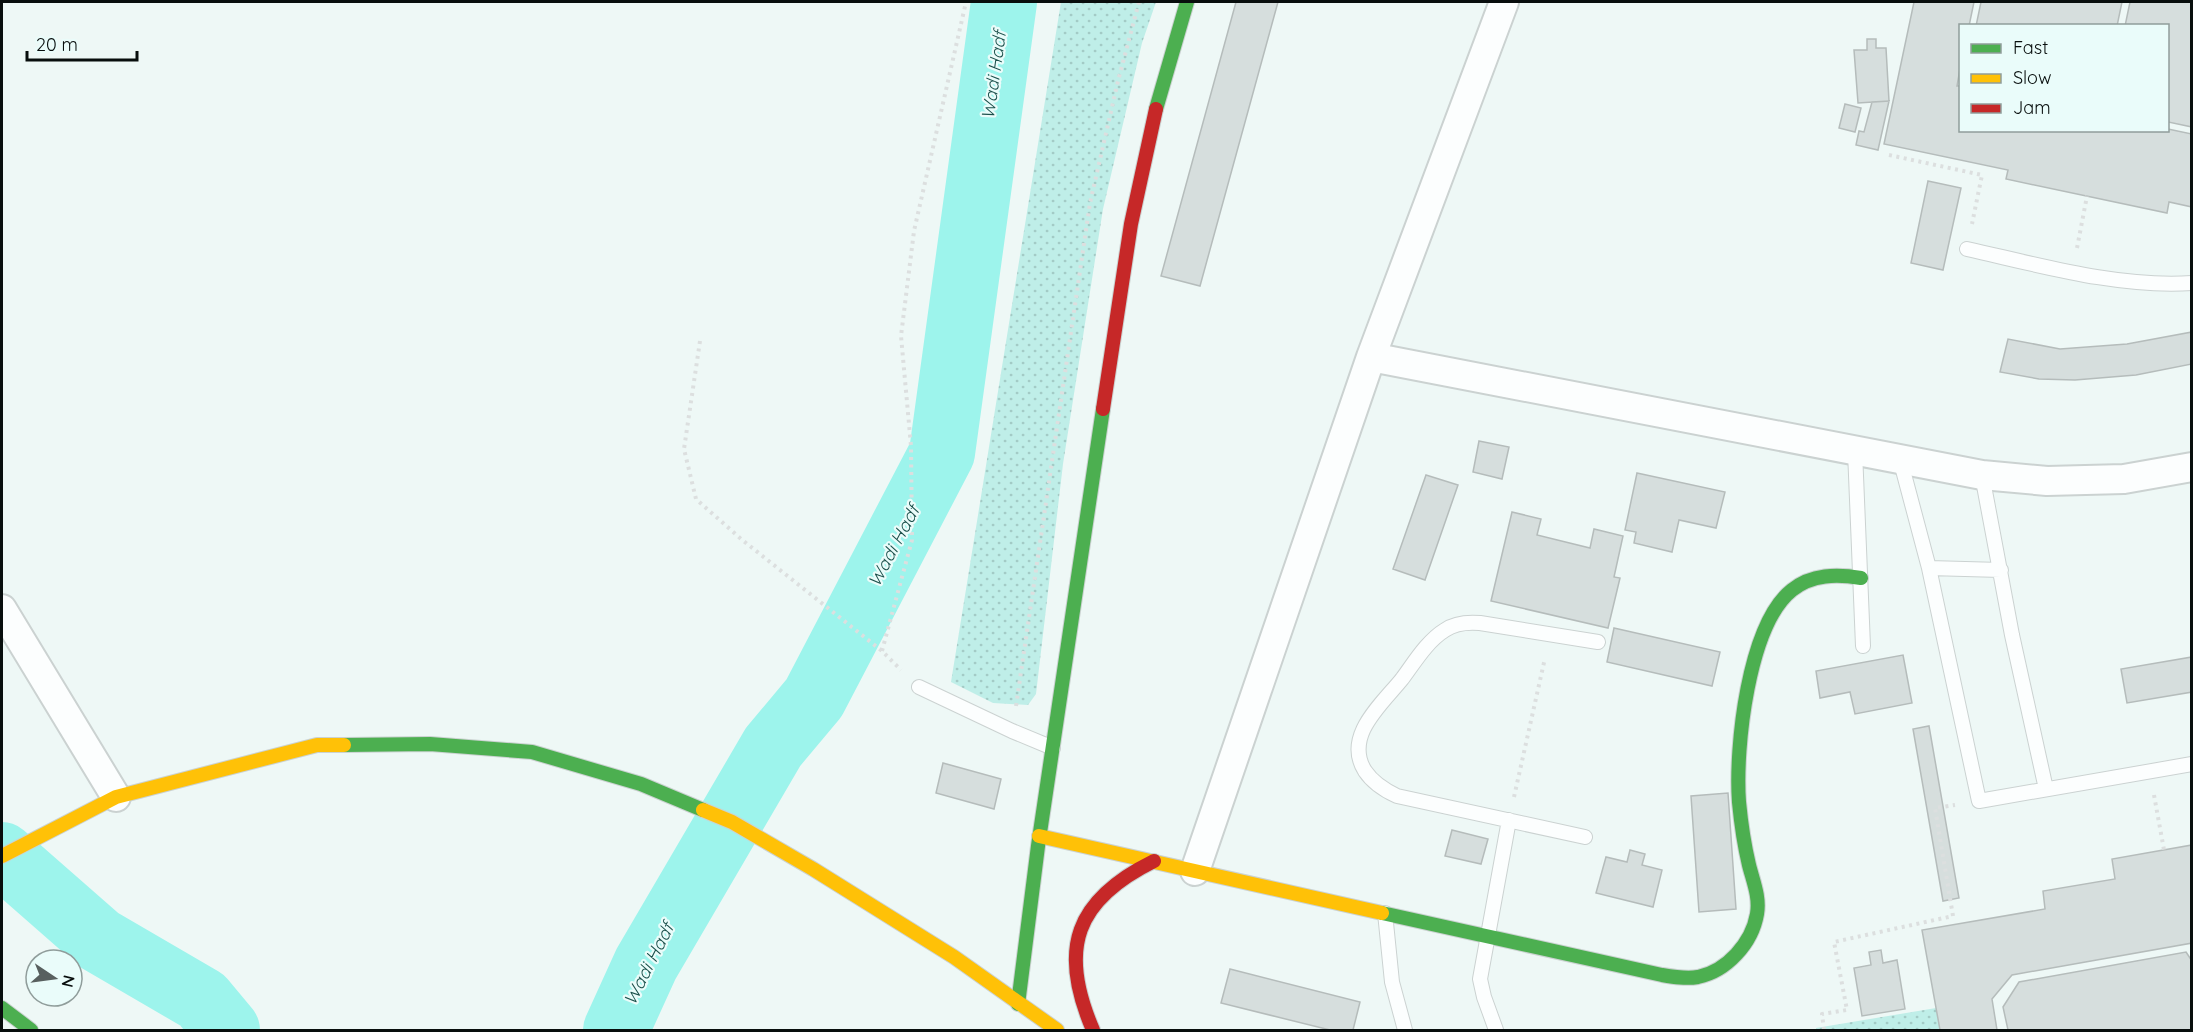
<svg xmlns="http://www.w3.org/2000/svg" width="2193" height="1032" viewBox="0 0 2193 1032" font-family="Quicksand,sans-serif">
<style>
.park{fill:url(#park-dots)}
.lines{fill:none;stroke-linecap:round;stroke-linejoin:round}
.river{stroke:#9df4ec;stroke-width:66}
.building{fill:#d6dedd;stroke:#b5bcbb;stroke-width:1.5}
.lane-casing{stroke:#cbd2d1;stroke-width:16}
.street-casing{stroke:#cbd2d1;stroke-width:32}
.fast-casing{stroke:#cbd2d1;stroke-width:16}
.slow-casing{stroke:#cbd2d1;stroke-width:16}
.jam-casing{stroke:#cbd2d1;stroke-width:16}
.path{stroke:#dcdfdf;stroke-width:4;stroke-dasharray:3 4.5;stroke-linecap:butt}
.lane{stroke:#fcfefe;stroke-width:14}
.street{stroke:#fcfefe;stroke-width:28}
.fast{stroke:#4caf50;stroke-width:14}
.slow{stroke:#ffc107;stroke-width:14}
.jam{stroke:#c62828;stroke-width:14}
.labels{text-anchor:middle;stroke-width:4.5;stroke-linejoin:round;paint-order:stroke}
.water-label{font-size:18px;font-style:italic;fill:#1b504b;stroke:#eafcfa}
</style>
<defs>
<pattern id="park-dots" width="8" height="8" patternUnits="userSpaceOnUse" patternTransform="scale(1.5)"><rect width="8" height="8" fill="#bfeee8"/><path d="M2 2h.1M6 6h.1" fill="none" stroke="#a3cbc6" stroke-width="1.8" stroke-linecap="round"/></pattern>
</defs>
<rect width="100%" height="100%" fill="#eef8f6"/>
<!-- park -->
<path class="park" d="M1061 2H1156L1142 43 1103 209 1063 464 1036 694 1028 705 993 703 951 682Z
M1936 1008 1940 1030H1816V1028Z"/>
<g class="lines">
<!-- river -->
<path class="river" d="M2 855 99 940 202 1000 227 1030
M616 1030 646 964 773 747 814 698 942 453 1004 2"/>
</g>
<!-- building -->
<path class="building" d="M1236 2H1278L1200 286 1161 276Z
M1914 2H1974L1969 26H1960V69L1957 86H1960V130L2168 129 2192 134V207L2169 202 2167 213 2006 179 2008 170 1884 144Z
M1981 2H2122L2117 26H1976Z
M2130 2H2192V127L2168 122V26H2125Z
M1867 39H1876V48H1886L1889 101 1858 103 1854 50H1867Z
M1889 101 1878 150 1856 145 1859 131 1864 132 1872 102Z
M1845 104 1861 108 1855 132 1839 128Z
M1928 181 1961 188 1943 270 1911 263Z
M2192 332V364L2136 375 2075 380 2039 379 2000 372 2008 339 2060 349 2127 344Z
M1479 441 1509 447 1502 479 1473 472Z
M1637 473 1725 492 1716 528 1679 520 1672 552 1634 543 1636 532 1625 530Z
M1426 475 1458 485 1425 580 1393 569Z
M1512 512 1541 519 1537 535 1590 548 1594 529 1623 536 1614 577 1620 578 1608 628 1491 601Z
M1614 628 1720 652 1712 686 1607 662Z
M1903 655 1912 703 1855 714 1850 692 1820 698 1816 671Z
M2192 657V692L2127 703 2121 669Z
M1929 726 1959 898 1943 901 1913 729Z
M943 763 1001 779 994 809 936 793Z
M1728 793 1736 909 1699 912 1691 796Z
M1452 830 1488 839 1481 864 1445 856Z
M2192 845V943L2012 975 1992 999 1997 1030H1940L1922 930 2045 909 2043 891 2115 879 2112 859Z
M1630 850 1645 854 1642 865 1662 870 1653 907 1596 893 1606 857 1627 862Z
M1881 950 1883 963 1897 960 1905 1009 1862 1016 1854 968 1871 965 1869 952Z
M2186 952 2192 961V1030H2008L2003 1007 2019 982Z
M1230 969 1360 1002 1353 1030H1330L1221 1003Z"/>
<g class="lines">
<!-- lane casing -->
<g class="lane-casing">
<path id="lane" d="M1967 249C2039 265 2118 288 2192 283
M1855 451 1863 646
M1900 459 1929 568 1979 801 2192 764
M1982 475 2012 635 2046 789
M1929 568 2001 570
M919 687 1012 731 1053 748
M1585 837 1397 796C1384 790 1373 783 1365 771 1343 736 1382 704 1402 679 1414 663 1427 641 1445 630 1455 623 1468 622 1480 623L1598 642
M1385 913 1392 982 1405 1030
M1496 1030 1484 997 1480 979 1509 820"/>
</g>
<!-- street casing -->
<g class="street-casing">
<path id="street" d="M1371 357 1982 475 2047 481 2124 479 2192 467
M2 609 116 797
M1195 871 1371 357 1504 2"/>
</g>
<!-- fast casing -->
<g class="fast-casing">
<path id="fast" d="M1156 109 1187 2
M344 745 430 744 532 752 641 784 703 810
M1382 913 1662 975C1674 977 1686 979 1698 977 1727 971 1752 943 1757 914 1760 897 1753 881 1749 865 1744 844 1741 823 1739 802 1735 748 1748 625 1792 590 1812 574 1837 574 1861 578
M1018 1004 1038 846 1103 409
M2 1008 31 1030"/>
</g>
<!-- slow casing -->
<g class="slow-casing">
<path id="slow" d="M703 810 732 822 813 869 954 957 1057 1030
M1039 836 1382 913
M2 856 116 797 317 745H344"/>
</g>
<!-- jam casing -->
<g class="jam-casing">
<path id="jam" d="M1103 409 1131 224 1156 109
M1093 1030C1058 949 1075 900 1154 861"/>
</g>
<!-- path -->
<path class="path" d="M1889 155 1982 175 1972 224
M2077 248 2087 196
M700 341 684 449 696 499 741 539 882 651 901 670
M882 651 912 540 911 446 901 336 914 231 966 2
M1016 706 1090 203 1118 81 1139 2
M2154 795 2164 850
M1514 797 1545 658
M1824 1030 1822 1014 1847 1010 1834 942 1953 916 1935 808 1955 805"/>
<!-- lane -->
<use href="#lane" class="lane"/>
<!-- street -->
<use href="#street" class="street"/>
<!-- fast -->
<use href="#fast" class="fast"/>
<!-- slow -->
<use href="#slow" class="slow"/>
<!-- jam -->
<use href="#jam" class="jam"/>
</g>
<g class="labels">
<!-- water labels -->
<g class="water-label">
<text transform="translate(994 75) rotate(-82)" y="6">Wadi Hadf</text>
<text transform="translate(894 546) rotate(-62)" y="6">Wadi Hadf</text>
<text transform="translate(649 964) rotate(-63)" y="6">Wadi Hadf</text>
</g>
</g>
<!-- border -->
<rect width="2193" height="1032" fill="none" stroke="#080e0d" stroke-width="6"/>
<!-- legend -->
<rect x="1959" y="24" width="210" height="108" fill="#eafcfa" stroke="#909d9b" stroke-width="1.5"/>
<rect x="1971" y="44" width="30" height="9" fill="#4caf50" stroke="#909d9b" stroke-width="1.5"/>
<text x="2013" y="54" font-size="18" fill="#080e0d">Fast</text>
<rect x="1971" y="74" width="30" height="9" fill="#ffc107" stroke="#909d9b" stroke-width="1.5"/>
<text x="2013" y="84" font-size="18" fill="#080e0d">Slow</text>
<rect x="1971" y="104" width="30" height="9" fill="#c62828" stroke="#909d9b" stroke-width="1.5"/>
<text x="2013" y="114" font-size="18" fill="#080e0d">Jam</text>
<!-- north arrow -->
<g transform="translate(54 978) rotate(103)"><circle r="28" fill="#eafcfa" stroke="#909d9b" stroke-width="1.5"/>
<path d="M0-4.5L10 22L0 15L-10 22Z" fill="#58605f"/>
<text y="-9" font-size="16" font-weight="bold" text-anchor="middle" fill="#080e0d">N</text>
</g>
<!-- scale -->
<path d="M27 51v9h110v-9" fill="none" stroke="#080e0d" stroke-width="3"/>
<text x="36" y="51" font-size="18" fill="#080e0d" stroke="#eafcfa" stroke-width="4.5" paint-order="stroke">20 m</text>
</svg>
